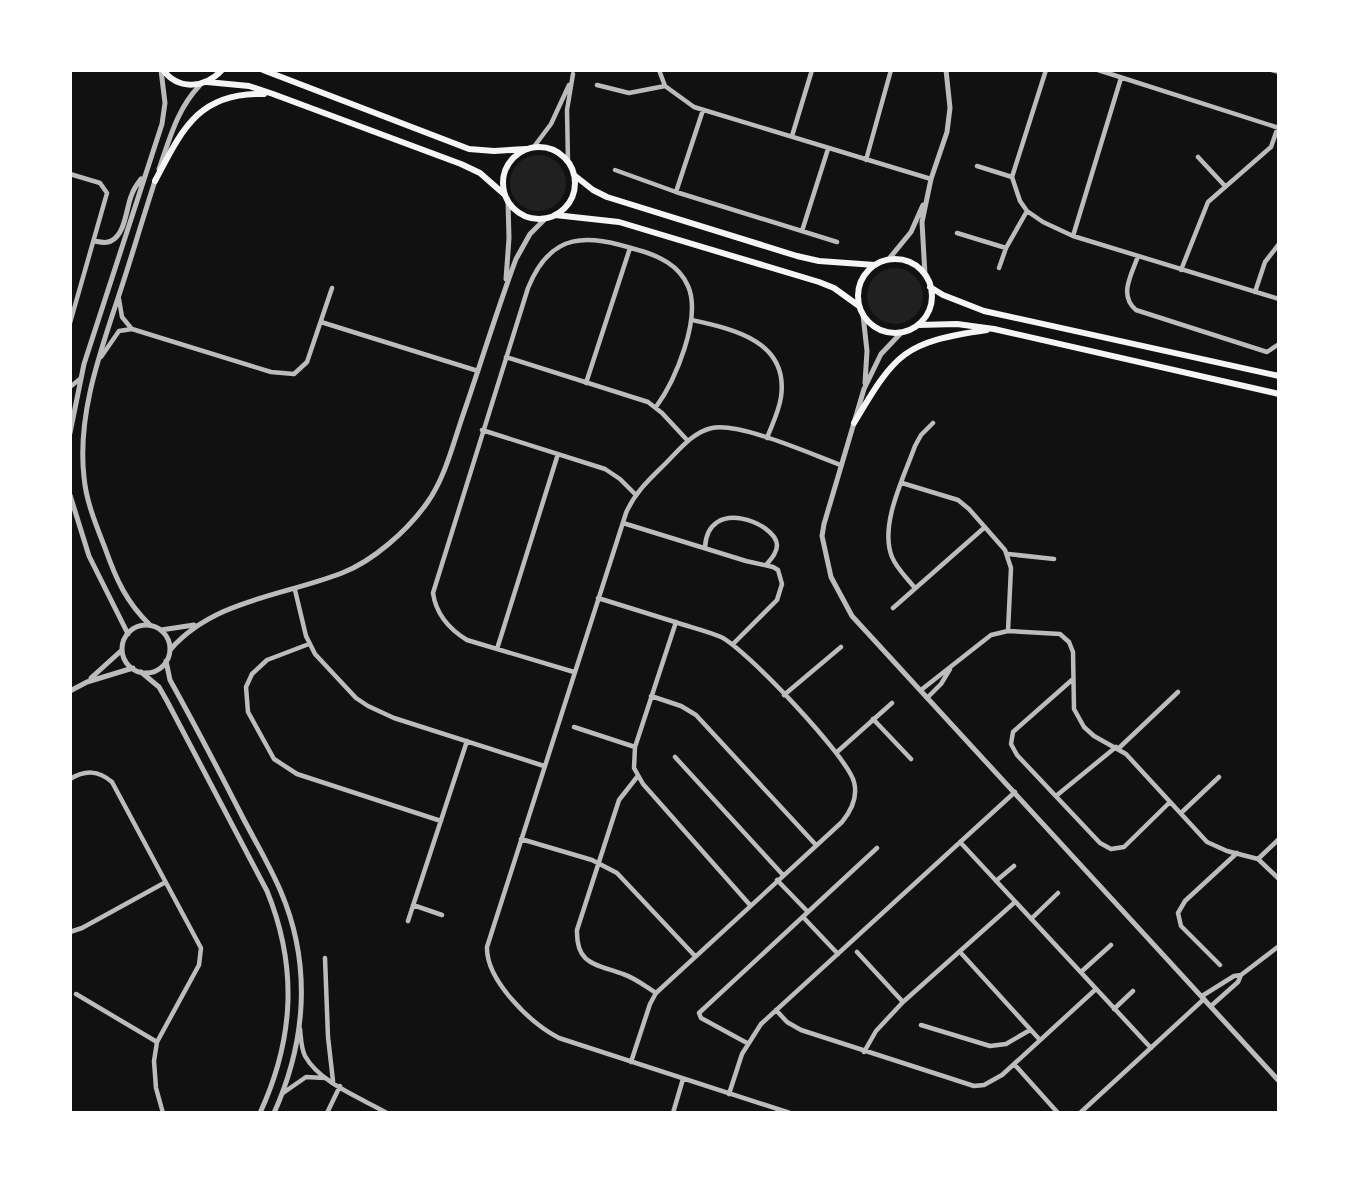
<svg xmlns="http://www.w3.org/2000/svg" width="1349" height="1183" viewBox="0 0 1349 1183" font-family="Commissioner,sans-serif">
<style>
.green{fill:#202020}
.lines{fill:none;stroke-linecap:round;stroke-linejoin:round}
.minor{stroke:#bcbcbc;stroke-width:4.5}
.tertiary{stroke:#bcbcbc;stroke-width:5}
.secondary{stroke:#f5f5f5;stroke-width:6}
</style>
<rect width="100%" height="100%" fill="#111"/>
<!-- green -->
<path class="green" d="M510 183a28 28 0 1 1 56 0a28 28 0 1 1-56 0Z
M867 296a28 28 0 1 1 56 0a28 28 0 1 1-56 0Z"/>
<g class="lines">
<!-- minor -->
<path class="minor" d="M659 70 665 86 694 107 931 179
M1046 70 1012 177 1020 201 1027 211 1043 222 1073 236 1279 299
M1098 70 1279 128
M1272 70 1279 72
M597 85 629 93 665 86
M792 136 812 70
M533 148 551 124 569 85
M1198 157 1225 186
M866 160 891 70
M568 162 567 110 573 74
M977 166 1012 177
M615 170 676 192 837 242
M70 174 100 183 107 193 70 323
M676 192 703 110
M802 231 828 149
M957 233 1006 248 1027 211
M1073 236 1121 78
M1138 256C1132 274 1118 295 1136 310L1267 352 1279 344
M999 268 1006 248
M1181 270 1208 202 1271 147 1278 127
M1255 292 1265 262 1279 244
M119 299 122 317 131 328
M692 320C733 329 789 341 781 397 779 411 772 425 767 438
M321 322 478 371
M101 357 119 331 132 329 271 372 294 374 307 362 332 288
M506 357 648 402 662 413 688 441
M586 383 630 248
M70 387 80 379
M482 430 605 469 620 479 635 494
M902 483 958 500 969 509 1005 550 1011 568 1008 631
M623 523 746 561 773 567 778 570 782 584 777 600 733 644
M705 547C708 496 776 523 777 545 777 553 771 559 766 565
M1008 554 1054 559
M915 588C907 578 897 569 892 557 879 525 904 477 915 446L921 435 933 423
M295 590 306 636 315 654 356 698 368 706 394 718 544 766
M598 598C624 606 649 614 675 622 690 627 707 631 721 637 746 649 848 757 854 782 858 797 851 811 842 822L656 993 650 1004 631 1062
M893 608 985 527
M676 622 635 747 634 768 643 784 750 905
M309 644 267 660 252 674 246 687 248 712 274 759 297 774 441 821
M497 649 558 454
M574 672 467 640C449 629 436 614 433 593L528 288C551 231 587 234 638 250 659 256 679 265 688 286 702 318 675 381 656 407
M1073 679 1013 732 1011 744 1017 755 1100 843 1111 849 1124 847 1170 802
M921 690 991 635 1008 631 1060 634 1069 642 1073 652 1074 709 1084 727 1094 736 1126 754 1207 842 1227 851 1258 859 1279 879
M784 695 841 647
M651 696 681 706 696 715 816 845
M927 698 941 684 950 669
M873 719 911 759
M574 727 635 747
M1119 748 1178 692
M837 752 892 703
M675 757 783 875
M637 777 619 800 577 930C576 965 596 964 623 974 635 978 645 986 656 993
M70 779C85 770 98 770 112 782L201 948 199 965 157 1042 154 1061 156 1088 163 1113
M1056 796 1116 747
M1181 813 1219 777
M521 839 592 860 617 873 695 956
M960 842 1151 1048
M1258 859 1279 839
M777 880 808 912
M996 881 1014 866
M413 905 442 915
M803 917 838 954
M1031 919 1058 893
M408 921 467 741
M70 932 82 928 164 883
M857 952 903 1002
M960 952 1040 1040
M325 958 328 1037 333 1081
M1220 965 1181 926 1178 913 1185 901 1237 853
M1081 972 1111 945
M76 994 157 1042
M1202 996 1234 976 1241 975 1279 946
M1211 1006 1238 982 1241 975
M1114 1009 1133 991
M776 1010 787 1022 801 1030 974 1086 984 1085 1002 1075 1096 989
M921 1025 990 1046 1006 1044 1030 1030
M300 1029C301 1038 301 1048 305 1056 320 1083 361 1098 387 1113
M747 1043 701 1018 699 1013 877 848
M864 1052 876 1031 903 1002 1015 902
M1014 1064 1058 1113
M283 1093 306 1077 325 1078
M729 1094 742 1054 761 1024 1015 792
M327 1113 340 1086
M673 1113 683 1079
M790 1113 559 1038C530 1023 486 980 487 947L626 513C635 492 650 479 666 463 679 450 693 432 712 428 740 422 813 455 841 465
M1080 1113 1204 999"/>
<!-- tertiary -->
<path class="tertiary" d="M159 169C170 138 177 109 200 85
M94 241C100 242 106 244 111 241 126 234 126 207 132 194 134 188 138 183 141 179
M888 260 911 232 923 205
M925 275 922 222 931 179 947 132 950 108 946 70
M506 279 509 238 508 202
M863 315 867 351 865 383
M901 333 881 354 864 389 824 524 822 536 831 577 852 616 1279 1081
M70 433 84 364 162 124 165 103 161 70
M70 495 89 556 128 634
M150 625C126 602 116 579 105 548 96 525 86 501 84 477 77 415 100 353 119 295 132 256 143 217 156 178
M122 649a24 24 0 1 1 48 0a24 24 0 1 1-48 0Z
M161 630 194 625
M170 650C213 600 283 596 342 573 373 561 407 531 427 503 445 478 453 444 463 415 481 363 497 310 516 259L530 234 545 219
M166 661 170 680C195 725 219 771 242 816 255 841 270 866 281 892 312 965 306 1042 274 1113
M141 672 159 687 167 701 267 891C298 967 294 1039 260 1113
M91 678 122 650
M70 691 87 682 133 668"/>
<!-- secondary -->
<path class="secondary" d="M163 70C179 91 205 88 222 70
M263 70 469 149 494 151 526 149
M207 82 249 86 273 94 461 164 480 173 505 195
M503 183a36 36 0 1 1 72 0a36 36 0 1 1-72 0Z
M574 175 593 190 607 197 797 256 819 261 875 265
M155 181C182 130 198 92 264 94
M555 215 619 222 819 282 834 288 859 306
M858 296a37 37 0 1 1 74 0a37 37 0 1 1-74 0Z
M930 287 943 295 984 311 1279 376
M918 325 957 324 994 329 1279 394
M854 423C896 352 904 342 987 330"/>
</g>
<!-- border -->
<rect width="1349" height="1183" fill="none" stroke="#ffffff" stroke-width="144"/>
</svg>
